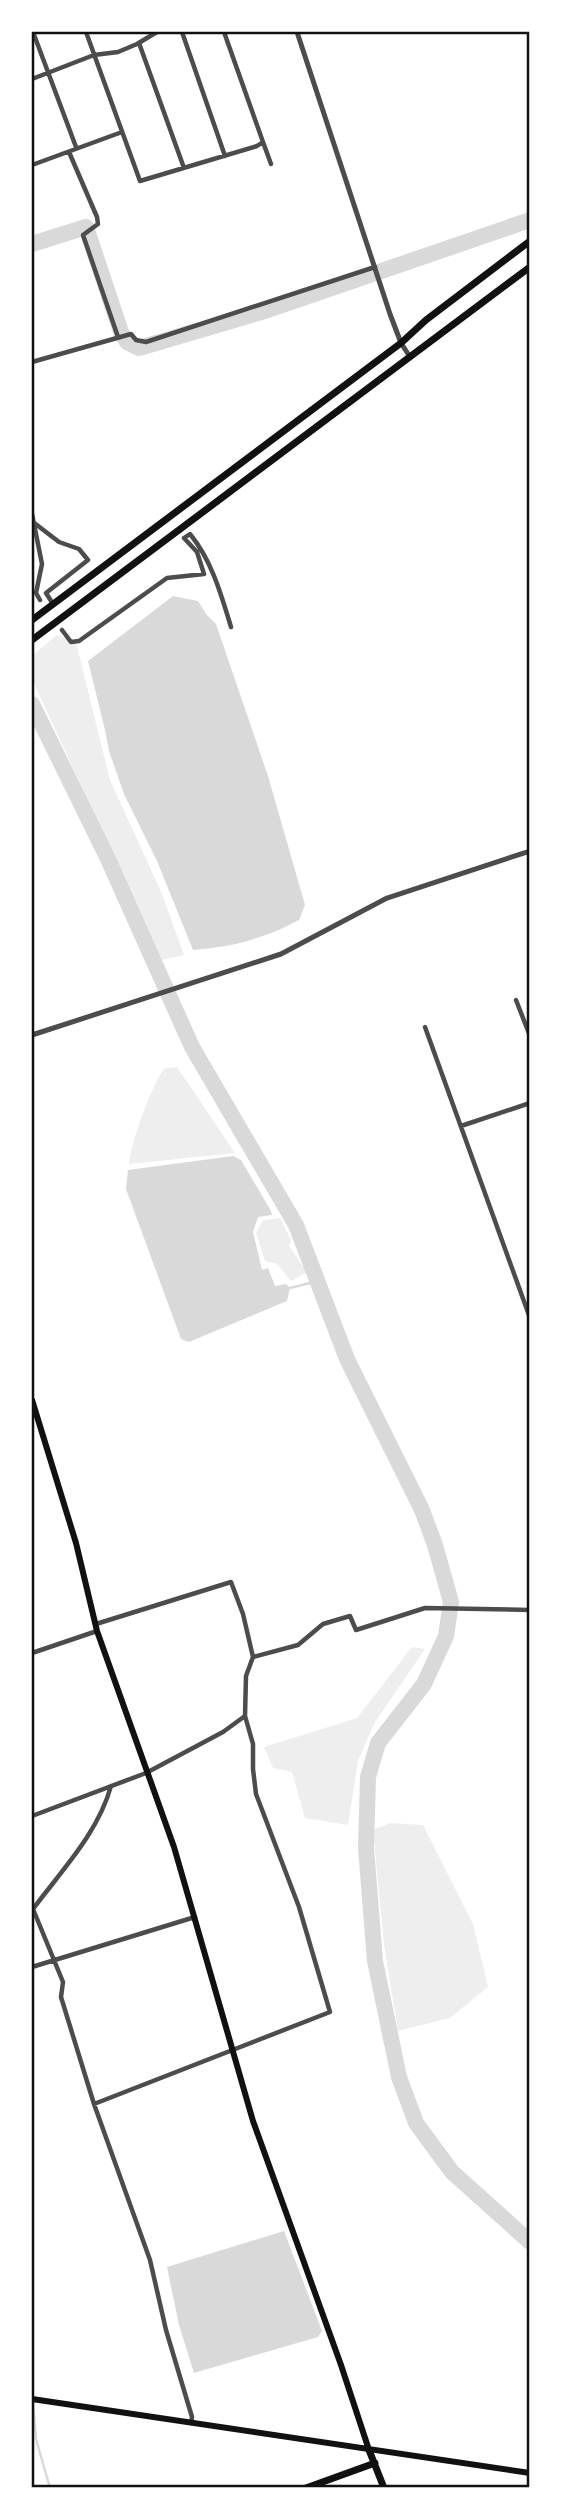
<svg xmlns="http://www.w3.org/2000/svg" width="561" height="2519" viewBox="0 0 561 2519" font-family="'Open Sans',sans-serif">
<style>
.green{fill:#eee}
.water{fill:#d9d9d9}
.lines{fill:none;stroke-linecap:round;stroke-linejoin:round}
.stream{stroke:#d9d9d9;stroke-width:2.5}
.river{stroke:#d9d9d9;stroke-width:16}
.minor{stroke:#4c4c4c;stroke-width:4.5}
.tertiary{stroke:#4c4c4c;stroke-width:5}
.secondary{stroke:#111;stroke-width:6}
.primary{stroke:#111;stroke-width:7}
.trunk{stroke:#111;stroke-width:7}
.neatline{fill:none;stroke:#111;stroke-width:2.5}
</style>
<rect width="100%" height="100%" fill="#fff"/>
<!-- green -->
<path class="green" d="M57 635 76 642 110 780 162 894 184 955 161 960 32 679V656Z
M177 1067 235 1153 129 1164C130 1145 152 1083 165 1068Z
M280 1218 291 1240 289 1246 307 1272 291 1281 277 1264 265 1261 256 1233 263 1220Z
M412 1647 425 1649 375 1722 358 1761 348 1825 305 1818 292 1772 273 1768 264 1747 357 1718Z
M390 1823 423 1825 473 1924 488 1987 450 2018 398 2031 384 1945 373 1830Z"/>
<!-- water -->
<path class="water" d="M173 596 198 601 206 614 216 624 268 776 305 905 299 920C264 939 232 947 193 950L157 861 124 794 109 751 105 730 88 661Z
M233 1156 241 1160 271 1211 272 1215 258 1217 253 1232 262 1270 268 1268 275 1286 286 1284 290 1288 287 1301 189 1342 181 1339 126 1189 128 1170Z
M284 2231 322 2331 318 2337 194 2373 179 2325 167 2267Z"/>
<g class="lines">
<!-- stream -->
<path class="stream" d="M290 1288 318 1281
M33 2402 36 2439 50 2488"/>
<!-- river -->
<path class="river" d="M32 244 86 227 121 332 127 342 139 348 265 311 530 220
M32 704 108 859 192 1047 296 1225 347 1359 422 1510 435 1545 451 1602 446 1636 424 1684 378 1743 368 1777 366 1848 375 1961 399 2077 416 2123 452 2172 530 2242"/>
<!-- minor -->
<path class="minor" d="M33 32 76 147
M86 32 140 181 257 146 263 142 224 32
M182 32 225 156
M139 43 184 168
M32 79 94 55 118 52 137 44 157 32
M263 142 271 164
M69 152 97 217 98 224 83 235 118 337
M32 165 122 132
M32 362 131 334 136 340 146 342 375 267
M32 514 42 564 36 593 40 600
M33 522 59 542 79 549 88 560 46 593 53 604
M62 630 71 642 79 641 167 578 204 574 197 552 184 538 190 534C212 561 221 594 231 627
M516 1000 530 1036
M425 1027 530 1318
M461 1126 530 1103
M32 1653 97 1631
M253 1657 298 1645 323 1624 350 1616 356 1630 425 1608 530 1610
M111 1786C98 1833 62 1870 33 1909L63 1982 61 1997 94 2104 150 2260 166 2330 192 2417 191 2423
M32 1816 146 1773 223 1732 245 1716
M32 1967 195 1917
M94 2104 330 2012 299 1907 256 1794 253 1769V1744L245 1716 246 1676 253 1657 243 1614 231 1582 96 1624"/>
<!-- tertiary -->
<path class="tertiary" d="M297 32 390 314 401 343 410 357
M32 1035 281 954 387 898 530 851"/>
<!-- secondary -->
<path class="secondary" d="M32 1400 76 1543 97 1631 174 1847 253 2121 341 2365 369 2450
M32 2399 530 2473"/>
<!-- primary -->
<path class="primary" d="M369 2450 384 2488
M306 2488 375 2463"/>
<!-- trunk -->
<path class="trunk" d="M32 620 401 343 426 320 530 241
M32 640 530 267"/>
</g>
<!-- border -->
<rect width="561" height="2519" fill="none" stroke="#ffffff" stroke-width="66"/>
<rect x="33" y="33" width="495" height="2453" class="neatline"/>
</svg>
